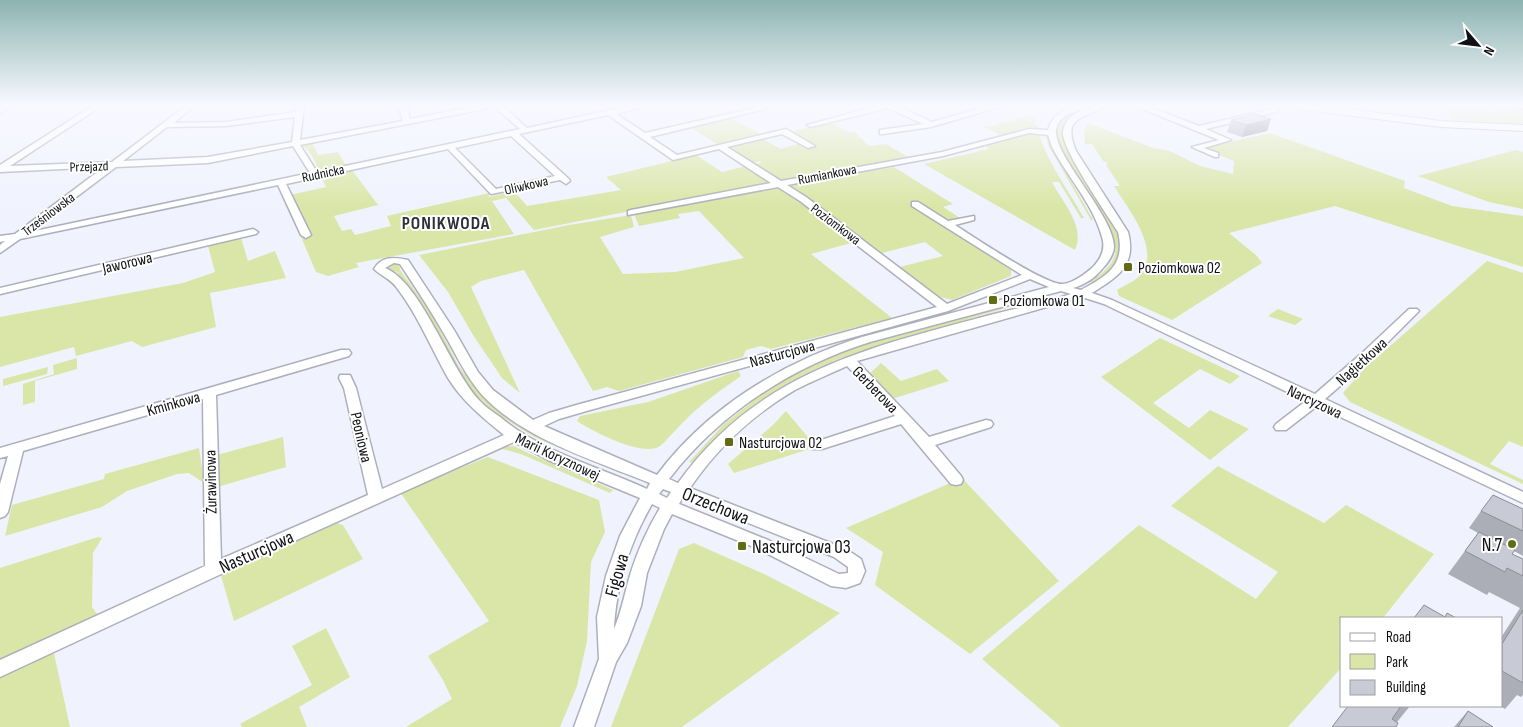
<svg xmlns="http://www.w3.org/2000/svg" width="1523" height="727" viewBox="0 0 1523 727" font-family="'Sofia Sans Condensed',sans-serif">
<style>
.green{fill:#dae6a7}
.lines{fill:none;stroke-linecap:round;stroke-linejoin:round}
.stream{stroke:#a6b461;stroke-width:2}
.street-casing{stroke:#adb0bb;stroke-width:3}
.secondary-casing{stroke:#adb0bb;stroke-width:2}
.street{fill:#fff;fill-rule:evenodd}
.secondary{fill:#fff;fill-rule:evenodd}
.wall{fill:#acaeb7}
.shaded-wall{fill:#8c8d95}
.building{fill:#c8cad5;stroke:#8c8d95}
.poi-dot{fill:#616c14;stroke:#fff;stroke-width:2}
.labels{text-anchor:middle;stroke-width:4;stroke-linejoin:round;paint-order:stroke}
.far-street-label{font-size:14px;fill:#101115;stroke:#fff}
.street-label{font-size:16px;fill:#101115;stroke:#fff}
.poi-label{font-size:16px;fill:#101115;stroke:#fff;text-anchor:start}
.far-district-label{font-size:18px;font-weight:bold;letter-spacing:1px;fill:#2d2f38;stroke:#fff}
.near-street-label{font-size:19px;fill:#101115;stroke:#fff}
.near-poi-label{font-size:19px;fill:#101115;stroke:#fff;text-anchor:end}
</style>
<rect width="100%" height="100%" fill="#f0f2fe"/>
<!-- green -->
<path class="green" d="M1091 105H1098C1083 111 1066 116 1062 133L1068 150 1114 224C1126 251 1118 268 1093 283L1090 282C1100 275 1113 266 1115 253 1120 228 1066 165 1056 136 1058 117 1073 111 1091 105Z
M1399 105H1464L1493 110V105L1523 108V124L1454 120 1451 114 1444 113 1443 110 1421 107 1423 111Z
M1031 115 1037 120 1034 124 1040 126 1034 131 1039 132C1043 155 1072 196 1084 218H1081L1059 182H1052C1062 202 1086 226 1075 250L924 164 989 149 982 143 1003 136 982 126H991Z
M734 117 733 119 759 133V136L720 146 690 127Z
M830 122 848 132H855L869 146 886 144 908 157 783 181 755 164 761 163 760 161 753 163 728 148 729 146 761 138 781 149 801 143C806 146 810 149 815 145L787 133Z
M1088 123 1153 148 1170 151 1200 166 1233 174 1234 161 1202 148 1270 133 1405 181 1404 188 1452 206 1523 216V267L1335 206 1229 233 1257 256 1262 263 1172 320 1119 296 1117 290C1125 285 1138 280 1143 272 1159 246 1127 207 1114 186H1120L1106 165 1108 163 1103 161 1092 144H1085L1084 132Z
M1045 133 1048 135 1053 149 1093 220H1091L1048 145Z
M312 142 318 155 338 152 345 164 352 163 354 165 330 169H318C315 160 309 148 300 145Z
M1516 150 1523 152V209L1489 202 1418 176Z
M696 155 722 172 746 166 773 183 534 230 506 198 492 201 514 234 356 263 359 267 328 276 316 272 296 225 305 222 290 195 326 187 321 177 352 170 378 205 334 216 342 231 351 229 355 235 391 226 387 216 489 193V197L514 191 527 206 621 190 606 177Z
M894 167 953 204 943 207 960 218 949 222 1005 256 994 259 1011 270V276L952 300 940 297 900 267 943 256 925 242 882 253 788 184Z
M779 186 851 243 811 254 892 318 771 349 761 346 746 350 743 357 619 391 607 387 593 391 524 270 481 281 471 287 520 393 502 378 473 335 448 292 419 255 569 225 631 215 634 227 600 237 623 274 675 272 744 258 699 211 678 214 680 218 639 226 634 214Z
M241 238 248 261 275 251 286 278 210 293 216 327 142 347 132 341 76 356 74 347 0 367V317L183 283 215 272 208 246Z
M1487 261 1523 273V447L1509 441 1490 464 1523 480V484L1350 402 1343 393 1364 369Z
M389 263H399L400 270 433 316 459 367 488 402 520 425 624 471 622 474 534 437 497 414 477 396 467 384 455 366 426 311 397 272 384 267Z
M1038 297 1040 299C1020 304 1001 309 981 315 967 319 953 326 938 330 908 339 877 345 847 356 786 378 734 414 693 463L689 462 723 425 782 378 848 349Z
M1278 309 1303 319 1295 325 1268 316Z
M1160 338 1240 376 1230 384 1200 369 1153 403 1189 428 1210 410 1249 429 1210 460 1101 377Z
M77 358V369L35 381V402L23 405V384L54 374 53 365Z
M881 363 901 381 937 369 949 381 892 399 868 375Z
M48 367 47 374 3 386V379Z
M738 371 741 376C716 393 693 410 673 433 668 437 662 447 656 448 637 454 594 432 577 421L580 416 648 402Z
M786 411 816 447 734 473 728 464 774 424Z
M283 437 286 467 217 487V455Z
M514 446 528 453 613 490 610 493 521 454 499 448Z
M199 448 204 483 189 473 177 474 127 491 102 507 5 536 12 505 104 479 105 474Z
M488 457 599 500 605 532 591 562 587 641 577 686 560 727H406L452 699 443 680 428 656 489 621 400 492Z
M1218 466 1324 523 1346 505 1434 554 1383 618H1342V667L1288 727H1061L982 659 1139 525 1256 599 1278 572 1171 506Z
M962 478 1059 581 970 654 875 585 883 552 846 528Z
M331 521 343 525 363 559 234 621 220 572Z
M98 537 102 538 93 553 92 607 96 613 100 614 0 663V568Z
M694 543 764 574 840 613 682 727H611L679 549Z
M326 628 350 677 299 707 307 727H242L240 724 312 685 292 646Z
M53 649 70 727H0V673Z"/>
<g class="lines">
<!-- stream -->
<path class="stream" d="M471 139 508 132
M454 143 464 141
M436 147 452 143"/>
<!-- street casing -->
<g class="street-casing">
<path id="street" d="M4 105H13L0 113V108Z
M94 105H103L10 166 112 162 187 105H195L174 123 226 122 296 112V105H304L300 140 403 121 398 105H406L410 119 483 105H502L527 128 634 105H649L616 114 645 133 768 105H782L650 137 677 155 786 129 815 146 808 148 782 134 727 147 781 181 942 152 1029 129 1048 130C1053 112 1071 105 1088 105 1078 112 1062 113 1057 126 1047 150 1113 213 1114 246 1114 254 1108 263 1102 269 1095 278 1084 285 1073 288L1081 290C1107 276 1126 265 1118 232 1106 213 1064 152 1063 134 1063 113 1091 105 1107 105 1085 119 1061 115 1076 151L1128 232C1137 266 1117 277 1092 293L1112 300 1315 394 1361 354 1409 309H1417L1419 311 1370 360 1325 399 1523 492V503L1317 406 1286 430H1276L1274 427 1276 424 1306 401 1104 304 1082 297 857 361 929 437 986 420 991 421 993 424 991 427 935 445 961 476 963 480 961 484 956 485 951 484 901 424 822 449H812L810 446 812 443 895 416 847 366C830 374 812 381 795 390 754 414 717 448 690 488L846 549 861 559 865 571 860 583 846 588 831 586 756 548 672 514 664 529 647 573 641 606 627 643 616 662 594 727H574L599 659 597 617 606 576 620 536 640 498 548 460 514 442 219 575 0 677V660L205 566 203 399 23 451 8 512 5 516 0 518V484L8 456 0 458V448L341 350H349L351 353 349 356 216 395 221 559 368 495 344 388 339 378 340 375H350L356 388 382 489 504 435C483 418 462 401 448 378 431 348 418 315 397 288 390 278 381 276 374 269 382 256 394 257 408 260L454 330 478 372 493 390 533 420 549 413 580 404 937 307 800 201 778 187 628 215V211L631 210 771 183 719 149 673 160 608 115 519 134 569 179 570 181 566 184 560 180 491 194 448 149 286 184 311 235 306 238 301 235 278 185 20 239 0 253V245L5 241 0 242V236L15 234 104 167 0 172V165ZM495 107 520 129 317 172 300 145ZM295 117 292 142 208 157 123 161 167 127 226 126ZM1029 133 1048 135 1052 147C1067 176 1093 204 1102 237 1106 249 1101 259 1092 268 1085 274 1072 284 1062 284 1043 284 974 237 955 225L974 220V216L948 221 918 202H912V206L1022 275 947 304 806 197 787 185 943 156ZM511 136 555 176 496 189 455 148ZM293 146 310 173 30 232 116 167 208 163ZM394 263 400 264C415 287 430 309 443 332 456 354 466 377 483 396 524 439 596 461 650 483L647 489C597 466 543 453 500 417 493 412 485 407 479 400 450 369 421 282 385 268ZM1030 279 1049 287 862 337C783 362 708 407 657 475L544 426 559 419 590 410 948 311ZM1061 291 1071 294C1045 303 1017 308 990 315 866 348 757 373 678 483L669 479C720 413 791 367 870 342ZM663 489 671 492 667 498 659 494ZM683 497 834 557 848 567V573L839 574 768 540 679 504ZM652 504 660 508C648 528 638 550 631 572 625 591 622 610 614 629 616 586 630 542 652 504Z
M881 105H895L932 122 993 105H1006L931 127 883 134H880V130L923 124 888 108 811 127 807 125Z
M1144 105 1199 126 1271 109V105H1279L1277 112 1206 129 1231 140 1204 148 1218 153V157H1215L1192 147 1219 140 1135 106Z
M1516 105H1523V108L1516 107Z
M253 229 258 232 256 234 0 294V288Z"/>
</g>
<!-- secondary casing -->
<g class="secondary-casing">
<path id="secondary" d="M1284 105H1317L1441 121 1523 125V131L1441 127 1289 108Z"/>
</g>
<!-- street -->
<use href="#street" class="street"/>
<!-- secondary -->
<use href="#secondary" class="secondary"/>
</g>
<!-- wall -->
<path class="wall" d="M1271 119 1267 131 1242 137 1227 132 1231 120Z
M1523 509V556L1514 551 1512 554 1523 559V695L1521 697 1517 695 1505 709 1500 706H1502V636L1520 608 1489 592 1487 595 1448 574 1478 533 1469 528 1481 511Z
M1348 706H1410L1397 722Z
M1468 711 1493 727H1454Z"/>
<!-- shaded-wall -->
<path class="shaded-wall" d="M1271 119 1267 131 1242 137 1246 125Z"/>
<!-- building -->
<path class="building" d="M1255 114 1271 119 1246 125 1231 120Z
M1493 495 1523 509V531L1481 511Z
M1479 532 1515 550 1512 554 1523 559V576L1507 568 1505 572 1465 551Z
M1424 605 1445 617 1447 613 1456 618H1414Z
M1523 610V683L1502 671V644Z
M1348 706H1401L1392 719 1398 723 1396 727H1332Z
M1468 711 1493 727H1458Z"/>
<!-- sky -->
<linearGradient id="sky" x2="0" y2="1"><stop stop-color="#8db4b2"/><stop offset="0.51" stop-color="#f8f9ff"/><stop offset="1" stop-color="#f8f9ff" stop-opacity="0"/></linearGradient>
<rect width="1523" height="207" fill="url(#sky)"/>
<!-- markers -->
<g class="poi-dot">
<rect x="1123" y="262" width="10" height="10" rx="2.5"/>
<rect x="988" y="295" width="10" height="10" rx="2.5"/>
<rect x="724" y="437" width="10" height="10" rx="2.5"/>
<circle cx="1512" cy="544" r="5"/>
<rect x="737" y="541" width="10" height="10" rx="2.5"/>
</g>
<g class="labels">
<!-- far-street labels -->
<g class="far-street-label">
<text transform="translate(89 166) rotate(-2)" y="5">Przejazd</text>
<text transform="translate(323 173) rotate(-12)" y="5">Rudnicka</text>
<text transform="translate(827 174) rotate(-11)" y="5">Rumiankowa</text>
<text transform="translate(526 185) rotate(-13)" y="5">Oliwkowa</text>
<text transform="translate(48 214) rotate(-37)" y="5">Trześniowska</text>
<text transform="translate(836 224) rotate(37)" y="5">Poziomkowa</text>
</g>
<!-- street labels -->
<g class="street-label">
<text transform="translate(127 262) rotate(-13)" y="6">Jaworowa</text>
<text transform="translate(782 353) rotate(-15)" y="6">Nasturcjowa</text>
<text transform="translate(1361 361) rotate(-42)" y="6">Nagietkowa</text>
<text transform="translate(876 389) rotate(46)" y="6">Gerberowa</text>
<text transform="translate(1315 401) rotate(25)" y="6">Narcyzowa</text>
<text transform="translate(173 403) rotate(-16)" y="6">Kminkowa</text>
<text transform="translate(362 437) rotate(77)" y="6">Peoniowa</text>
<text transform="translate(558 456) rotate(25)" y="6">Marii Koryznowej</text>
<text transform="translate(210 482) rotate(-91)" y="6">Żurawinowa</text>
</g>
<!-- poi labels -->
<g class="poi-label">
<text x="1138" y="273">Poziomkowa 02</text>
<text x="1003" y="306">Poziomkowa 01</text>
<text x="739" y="448">Nasturcjowa 02</text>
</g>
<!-- far-district labels -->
<g class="far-district-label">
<text x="446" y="229">PONIKWODA</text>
</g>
<!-- near-street labels -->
<g class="near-street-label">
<text transform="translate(716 505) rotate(22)" y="7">Orzechowa</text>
<text transform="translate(256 551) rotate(-24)" y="7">Nasturcjowa</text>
<text transform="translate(616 575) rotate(-74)" y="7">Figowa</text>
</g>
<!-- near-poi labels -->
<g class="near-poi-label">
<text x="1502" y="551">N.7</text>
<text x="752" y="553" text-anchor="start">Nasturcjowa 03</text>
</g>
</g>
<!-- legend -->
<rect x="1340" y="617" width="162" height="90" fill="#ffffff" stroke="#9fa0a1"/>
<rect x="1350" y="633" width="25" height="8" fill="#ffffff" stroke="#9fa0a1"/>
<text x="1386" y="642" font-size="15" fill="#101115">Road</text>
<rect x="1350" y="654" width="25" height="15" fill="#dae6a7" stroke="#9fa0a1"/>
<text x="1386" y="667" font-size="15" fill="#101115">Park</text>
<rect x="1350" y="680" width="25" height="15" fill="#c8cad5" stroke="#9fa0a1"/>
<text x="1386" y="692" font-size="15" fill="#101115">Building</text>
<!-- north arrow -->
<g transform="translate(1478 45) rotate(118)" stroke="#ffffff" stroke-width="4" paint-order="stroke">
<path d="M0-4L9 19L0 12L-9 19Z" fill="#101115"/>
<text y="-8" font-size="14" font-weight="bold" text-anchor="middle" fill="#101115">N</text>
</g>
</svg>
